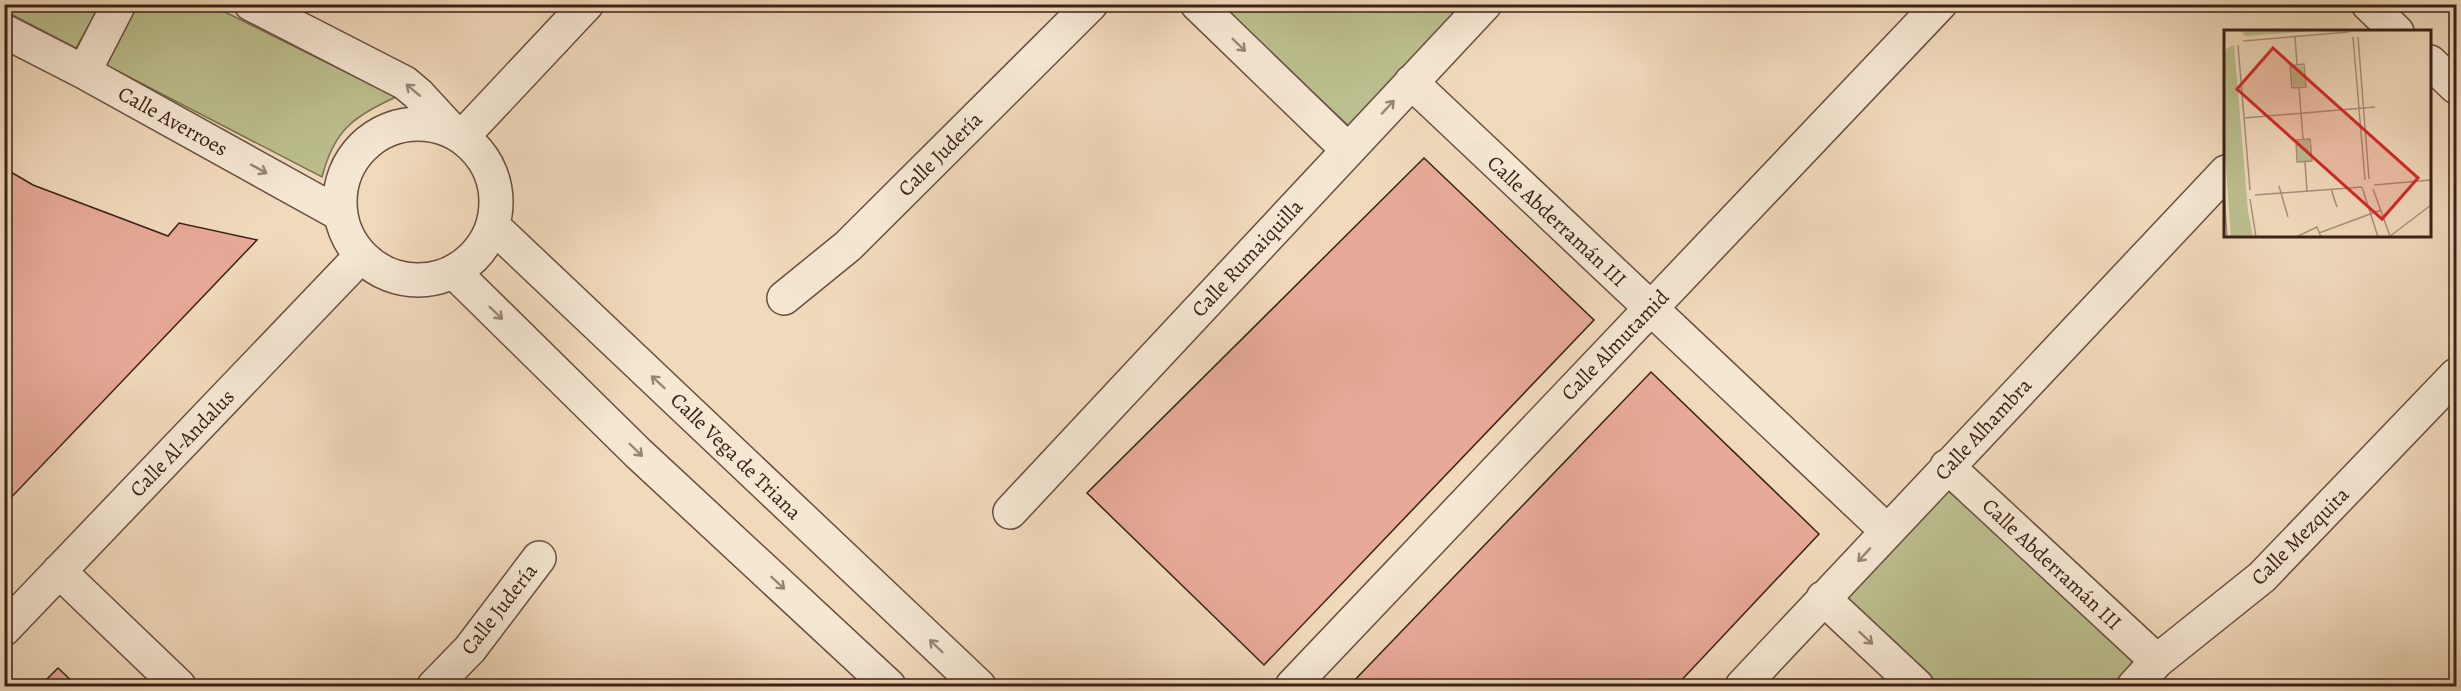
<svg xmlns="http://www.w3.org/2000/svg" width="2461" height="691" viewBox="0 0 2461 691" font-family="Alegreya,serif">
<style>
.green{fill:#bcbf8f;stroke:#7c7053;stroke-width:1.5}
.building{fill:#e7aa98;stroke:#3b2117;stroke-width:1.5}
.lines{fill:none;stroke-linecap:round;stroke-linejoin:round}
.minor-casing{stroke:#684f40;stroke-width:36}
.minor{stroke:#f6e7d3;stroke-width:33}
.oneway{stroke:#988475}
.labels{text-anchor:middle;stroke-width:4.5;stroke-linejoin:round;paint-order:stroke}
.street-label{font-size:21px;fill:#3b2117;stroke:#f6e7d3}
.inset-road{fill:none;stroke:#a8907a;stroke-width:1.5}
.view{fill:#d62828;fill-opacity:0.15;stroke:#d62828;stroke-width:3}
.inset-edge{fill:none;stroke:#3b2117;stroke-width:3}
</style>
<rect width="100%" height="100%" fill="#f1dabc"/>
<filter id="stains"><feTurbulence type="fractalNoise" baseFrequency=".00333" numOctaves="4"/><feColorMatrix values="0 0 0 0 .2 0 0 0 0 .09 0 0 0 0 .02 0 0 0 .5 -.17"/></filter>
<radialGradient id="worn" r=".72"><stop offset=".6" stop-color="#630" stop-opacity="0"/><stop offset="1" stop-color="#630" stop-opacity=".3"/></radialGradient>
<!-- green -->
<path class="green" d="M1447 4 1459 15 1352 129 1218 5Z
M4 5 5 4 100 5 76 48 5 11Z
M136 5H211L396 97C354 116 334 130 322 177L104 64Z
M1945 482 2138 661 2114 686H1935L1838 596Z"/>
<!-- building -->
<path class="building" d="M1424 158 1594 320 1264 665 1087 493Z
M4 168 33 185 168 236 179 223 257 240 4 505Z
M1651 372 1819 534 1676 686H1349Z
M58 668 77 686H40Z"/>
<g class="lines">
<!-- minor casing -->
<g class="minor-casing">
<path id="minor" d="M251 4 405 83 418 94 453 132
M1197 4 1348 150
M2368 4 2397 32
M4 31 84 72 340 214
M2430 62 2456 87
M84 72 119 4
M1411 82 1887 531
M340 202a78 78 0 1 1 156 0a78 78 0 1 1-156 0Z
M462 137 587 4
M493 226 979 686
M454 272 638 453 889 686
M784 298 848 246 1091 4
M1947 466 2157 661
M1010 512 1485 4
M59 571 179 686
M1823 598 1917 686
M4 629 360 257
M434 686 470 649 539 558
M1292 686 1940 4
M1742 686 2226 172
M2134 686 2157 661 2262 577 2456 375"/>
</g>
<!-- minor -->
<use href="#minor" class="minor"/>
</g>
<!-- one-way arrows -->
<defs><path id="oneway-shaft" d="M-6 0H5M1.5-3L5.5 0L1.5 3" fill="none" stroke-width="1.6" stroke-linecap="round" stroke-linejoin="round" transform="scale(1.5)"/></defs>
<g class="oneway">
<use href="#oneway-shaft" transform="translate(1239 45) rotate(44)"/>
<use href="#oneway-shaft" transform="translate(413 90) rotate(-140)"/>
<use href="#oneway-shaft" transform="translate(1388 107) rotate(-47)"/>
<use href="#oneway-shaft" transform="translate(259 169) rotate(29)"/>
<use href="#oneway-shaft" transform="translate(496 313) rotate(44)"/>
<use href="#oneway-shaft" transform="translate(658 382) rotate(-137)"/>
<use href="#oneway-shaft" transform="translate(636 450) rotate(44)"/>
<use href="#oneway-shaft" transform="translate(1864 555) rotate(133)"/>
<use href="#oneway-shaft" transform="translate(778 583) rotate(43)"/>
<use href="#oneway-shaft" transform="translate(1866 638) rotate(43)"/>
<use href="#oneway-shaft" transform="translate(936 646) rotate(-136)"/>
</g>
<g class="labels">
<!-- street labels -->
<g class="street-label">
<text transform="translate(173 121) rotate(29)" y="7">Calle Averroes</text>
<text transform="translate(940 154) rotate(-45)" y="7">Calle Judería</text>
<text transform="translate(1557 221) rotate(43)" y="7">Calle Abderramán III</text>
<text transform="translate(1247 258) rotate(-47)" y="7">Calle Rumaiquilla</text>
<text transform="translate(1615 345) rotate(-46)" y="7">Calle Almutamid</text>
<text transform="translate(1983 429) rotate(-47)" y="7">Calle Alhambra</text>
<text transform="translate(182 443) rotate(-46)" y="7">Calle Al-Andalus</text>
<text transform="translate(736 456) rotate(44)" y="7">Calle Vega de Triana</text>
<text transform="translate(2300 536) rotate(-45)" y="7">Calle Mezquita</text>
<text transform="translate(2052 564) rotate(43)" y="7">Calle Abderramán III</text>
<text transform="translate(499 609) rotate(-52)" y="7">Calle Judería</text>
</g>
</g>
<!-- overview -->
<g transform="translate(2224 30)">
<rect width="207" height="207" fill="#f1dabc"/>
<path d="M17 0H104L21 6ZM10 15 24 181 29 207H7L0 109V20ZM79 36 81 56 69 57 67 37ZM85 110 87 131 74 132 72 111Z" fill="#bcbf8f"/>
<path class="inset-road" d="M71 7 73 35M129 7 141 150M134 7 145 149M19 11 125 2M14 15 26 160M80 34 82 57 68 58 66 36ZM75 58 79 109M20 88 151 77M86 109 88 131 73 132 72 110ZM81 132 83 161M150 155 207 150M55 156 64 187M138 157 154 207M107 159 113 177M149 159 166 206M0 164 3 207M31 165 138 157M26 169 32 207M95 203 157 180M72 207 93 197 97 207M165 207 207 175"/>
<path class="view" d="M49 18 194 148 158 189 13 59Z"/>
<rect width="207" height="207" class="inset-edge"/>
</g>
<!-- margin -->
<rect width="2461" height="691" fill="none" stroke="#f1dabc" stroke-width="24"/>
<rect x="6" y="6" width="2449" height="679" fill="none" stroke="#3b2117" stroke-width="3"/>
<rect x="12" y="12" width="2437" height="667" fill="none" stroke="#3b2117" stroke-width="1.5"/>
<rect width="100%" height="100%" filter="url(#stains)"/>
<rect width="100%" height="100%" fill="url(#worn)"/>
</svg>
